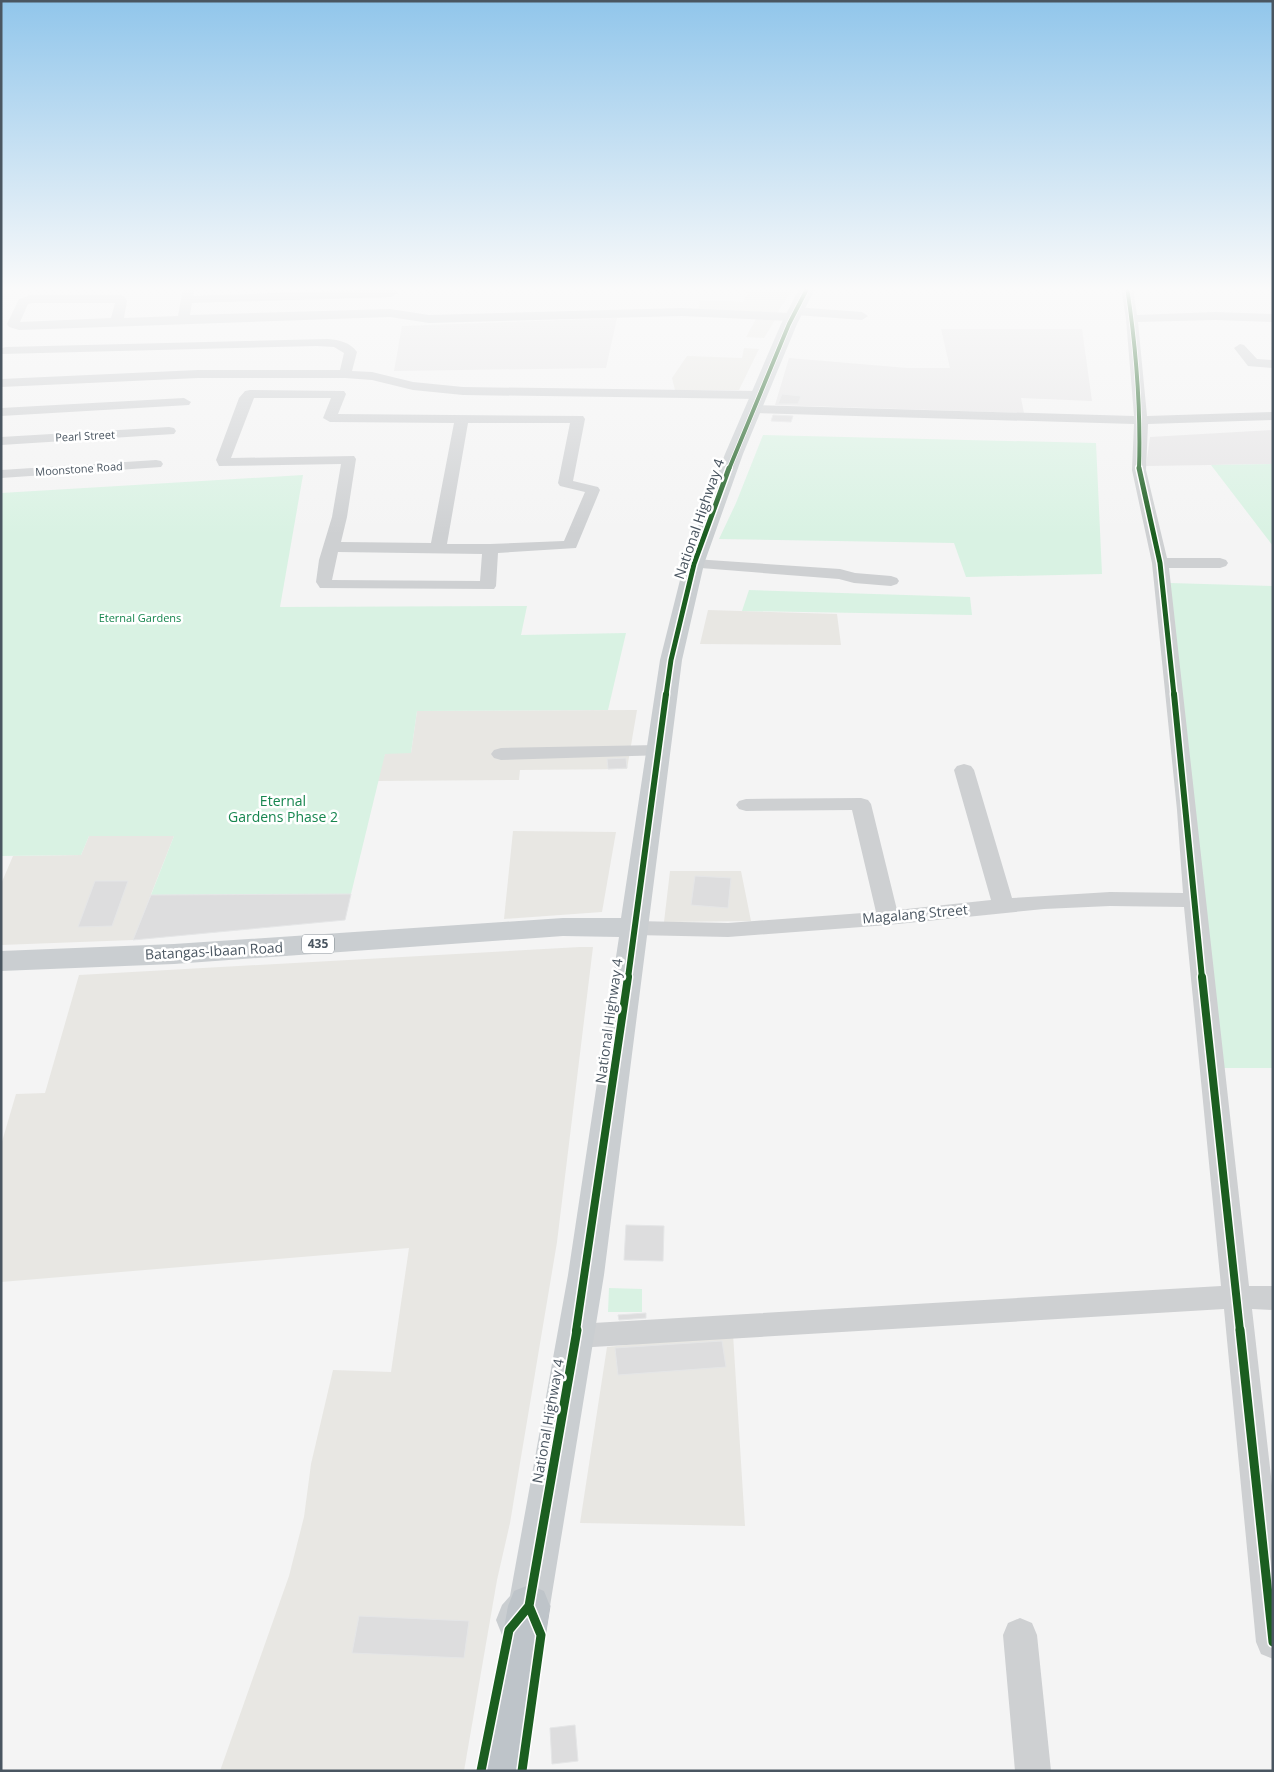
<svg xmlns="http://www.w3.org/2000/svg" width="1274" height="1772" viewBox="0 0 1274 1772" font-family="'Open Sans',sans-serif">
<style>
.commercial{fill:#e8e7e3}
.education{fill:#e6e5e6}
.green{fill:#d9f2e3}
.building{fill:#ddddde;stroke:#e5e6e7}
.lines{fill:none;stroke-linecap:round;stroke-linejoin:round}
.highway-casing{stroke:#b9bec3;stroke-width:1}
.minor{fill:#ced0d2;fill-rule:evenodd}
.major{fill:#caced1;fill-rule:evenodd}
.highway{fill:#bec4c9;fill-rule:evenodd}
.cycleway-far4-casing{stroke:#fff;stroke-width:5.5}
.cycleway-far3-casing{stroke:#fff;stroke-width:8}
.cycleway-far2-casing{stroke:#fff;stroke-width:9}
.cycleway-far1-casing{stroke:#fff;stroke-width:11}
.cycleway-casing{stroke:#fff;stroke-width:12}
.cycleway-far4{stroke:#1b5e20;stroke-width:4}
.cycleway-far3{stroke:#1b5e20;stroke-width:5}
.cycleway-far2{stroke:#1b5e20;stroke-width:6}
.cycleway-far1{stroke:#1b5e20;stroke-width:8}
.cycleway{stroke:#1b5e20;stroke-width:9}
.labels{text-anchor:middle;stroke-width:5;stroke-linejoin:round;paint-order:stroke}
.far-street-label{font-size:11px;fill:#4a5661;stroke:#fff}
.far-park-label{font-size:11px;fill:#17864f;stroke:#fff}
.shield{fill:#fff;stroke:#808990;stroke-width:1}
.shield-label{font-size:12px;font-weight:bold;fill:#4a5661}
.street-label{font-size:14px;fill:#4a5661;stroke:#fff}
.park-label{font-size:14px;fill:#17864f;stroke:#fff}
</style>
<rect width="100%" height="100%" fill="#f4f4f4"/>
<!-- commercial -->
<path class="commercial" d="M751 287H794L777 313 699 309 700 300 743 302Z
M756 319 775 320 764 338 746 337Z
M744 348 759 349 739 390H675L672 378 687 356 742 358Z
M708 610 837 614 841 645 700 644Z
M637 710 627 769 520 770 519 780 377 781 385 753H411L417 711Z
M513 831 616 832 602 912 504 919Z
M89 836H174L133 940 1 945V884L13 856 81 855Z
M670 871H741L751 921 664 922Z
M580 947H593L557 1242 510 1523 497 1580 464 1771H220L289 1576 304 1517 311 1464 333 1370 391 1372 409 1248 1 1282V1145L16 1094 45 1093 79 975Z
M733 1334 745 1526 580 1523 607 1347Z"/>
<!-- education -->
<path class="education" d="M617 318 606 368 394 371 402 326Z
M941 329H1082L1092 401 1021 398 1024 413 775 405 789 358 907 368H950Z
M1273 430V464L1146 466 1150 437Z"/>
<!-- green -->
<path class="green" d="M763 435 1096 443 1102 574 966 577 954 543 719 539 736 503Z
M1273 464V546L1211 465Z
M303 475 280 607 527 606 521 635 626 633 608 710 417 711 411 753 385 754 351 894 151 895 174 836H89L81 855 1 856V493Z
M1170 583 1273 586V1068H1221Z
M749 590 970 597 972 615 742 611Z
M609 1288 642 1289V1312H608Z"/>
<!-- building -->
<path class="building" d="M782 394 801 396 798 404H778Z
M773 415 793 416 791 422 771 421Z
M626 758 627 768 608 769 607 759Z
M695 876 731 878 728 908 691 905Z
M95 881H128L112 926 78 927Z
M351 894 345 920 133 940 151 895Z
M626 1225 664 1226 663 1261 624 1260Z
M646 1313V1318L619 1320 618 1315Z
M722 1341 726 1367 618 1375 615 1348Z
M359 1616 469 1621 464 1658 352 1653Z
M575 1725 578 1761 552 1764 550 1728Z"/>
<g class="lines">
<!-- highway casing -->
<g class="highway-casing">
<path id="highway" d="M529 1585 544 1591 550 1606 524 1771H478L508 1606 514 1591Z"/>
</g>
<!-- minor -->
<path class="minor" d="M183 287H195L193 296 392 289 398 293 392 297 192 303 190 315 390 309 429 315 682 308 791 313 789 311 791 308 795 307 862 312 868 316 862 320 796 315 798 317 796 320 792 321 682 316 429 323 390 317 19 330 9 327 7 324 19 299 30 295H120L124 296 127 301 124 318 178 316ZM32 303H115L111 318 20 322 28 304Z
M1121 287H1133L1137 315 1215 312 1273 314V322L1215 320 1138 322 1147 416 1273 412V420L1148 424 1146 470 1167 558H1220L1226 560 1228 563 1226 566 1220 568H1169L1249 1286H1273V1310L1252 1309 1273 1494V1659L1261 1654 1256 1642 1224 1309 576 1348 566 1345 562 1336 566 1327 576 1324 1221 1286 1184 907 1110 906 1044 909 888 925 728 937 635 935 627 933 624 928 627 923 635 921 728 923 876 912 852 810 746 811 739 809 736 805 739 801 746 799 861 798 868 800 871 804 897 910 991 900 954 770 957 766 964 764 971 766 974 770 1012 898 1110 892 1183 893 1177 810 1152 563 1132 470 1134 424 752 413 745 409 752 405 1134 416 1126 319Z
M328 339C339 340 350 342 357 352L352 371 372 372 413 382 463 387 758 391 765 395 758 399 463 395 413 390 372 380 345 378H198L1 387V379L198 370H340L344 353 334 347 317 346 2 354V348L6 347Z
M1240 344 1244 345 1257 359 1273 360V368L1248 366 1234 348Z
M250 390 344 391 346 394 338 414 583 416 585 419 573 481 598 487 600 490 576 548 498 553 496 586 494 589 320 588 316 582 319 560 332 517 341 464 219 466 216 460 239 398 245 391ZM254 398H331L323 418 330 422 454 423 431 543 341 542 347 517 356 459 354 456 231 458ZM468 423H570L558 483 560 486 585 492 564 541 490 544H447ZM338 552 482 554 480 581 332 580Z
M184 398 191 402 189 405 1 416V408Z
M169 427 174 428 176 431 174 434 1 445V437Z
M156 460 161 461 163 464 161 467 1 478V470Z
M694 559 840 569 855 573 891 576 897 578 899 581 897 584 891 586 854 583 839 579 688 567 686 564 688 561Z
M658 745 665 747 668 751 665 755 501 760 494 758 491 754 494 750 501 748Z
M1020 1618 1032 1623 1037 1635 1051 1771H1015L1003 1635 1008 1623Z"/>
<!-- major -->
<path class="major" d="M800 287H816L797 324 743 454 704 564 682 660 604 1275 550 1606C542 1625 537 1633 517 1641L502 1635 496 1620 502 1605 510 1596 568 1275 619 937 563 936 174 964 1 971V951L174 944 563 918H621L660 660 684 564 725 454 781 324Z"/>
<!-- highway -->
<use href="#highway" class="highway"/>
<!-- cycleway-far4 casing -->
<g class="cycleway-far4-casing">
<path id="cycleway-far4" d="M1127 287C1136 347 1141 408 1139 469
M729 469 789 324 808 287"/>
</g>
<!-- cycleway-far3 casing -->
<g class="cycleway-far3-casing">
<path id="cycleway-far3" d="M1139 468 1160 563 1174 695
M666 695 671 660 694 564 729 468"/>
</g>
<!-- cycleway-far2 casing -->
<g class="cycleway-far2-casing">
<path id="cycleway-far2" d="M1174 694 1202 978
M628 978 666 694"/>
</g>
<!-- cycleway-far1 casing -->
<g class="cycleway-far1-casing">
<path id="cycleway-far1" d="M1202 977 1240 1331
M576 1331 628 977"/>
</g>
<!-- cycleway casing -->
<g class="cycleway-casing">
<path id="cycleway" d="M1240 1330 1273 1642
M481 1771 509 1630 529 1606 577 1330
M522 1771 541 1635 529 1606"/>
</g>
<!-- cycleway-far4 -->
<use href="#cycleway-far4" class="cycleway-far4"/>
<!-- cycleway-far3 -->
<use href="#cycleway-far3" class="cycleway-far3"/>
<!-- cycleway-far2 -->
<use href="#cycleway-far2" class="cycleway-far2"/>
<!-- cycleway-far1 -->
<use href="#cycleway-far1" class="cycleway-far1"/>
<!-- cycleway -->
<use href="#cycleway" class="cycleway"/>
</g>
<!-- sky -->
<linearGradient id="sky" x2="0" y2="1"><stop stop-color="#91c6eb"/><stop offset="0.54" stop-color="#fafafa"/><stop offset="1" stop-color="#fafafa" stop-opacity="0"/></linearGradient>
<rect width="1274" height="535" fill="url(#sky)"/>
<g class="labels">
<!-- far-street labels -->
<g class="far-street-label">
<text transform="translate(85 436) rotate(-3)" y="4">Pearl Street</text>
<text transform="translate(79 469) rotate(-4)" y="4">Moonstone Road</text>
</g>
<!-- far-park labels -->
<g class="far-park-label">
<text x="140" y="622">Eternal Gardens</text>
</g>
<!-- shield labels -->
<rect class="shield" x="302" y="934.5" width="32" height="19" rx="4"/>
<g class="shield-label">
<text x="318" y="948">435</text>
</g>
<!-- street labels -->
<g class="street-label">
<text transform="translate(699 519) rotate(-71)" y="5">National Highway 4</text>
<text transform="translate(915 914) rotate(-5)" y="5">Magalang Street</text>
<text transform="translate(214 951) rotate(-3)" y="5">Batangas-Ibaan Road</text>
<text transform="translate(609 1021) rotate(-82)" y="5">National Highway 4</text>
<text transform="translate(548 1421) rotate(-80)" y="5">National Highway 4</text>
</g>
<!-- park labels -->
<g class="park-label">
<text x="283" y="806">Eternal<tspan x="283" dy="16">Gardens Phase 2</tspan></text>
</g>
</g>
<!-- border -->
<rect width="1274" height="1772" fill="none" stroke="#4a5661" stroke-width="5"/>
</svg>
